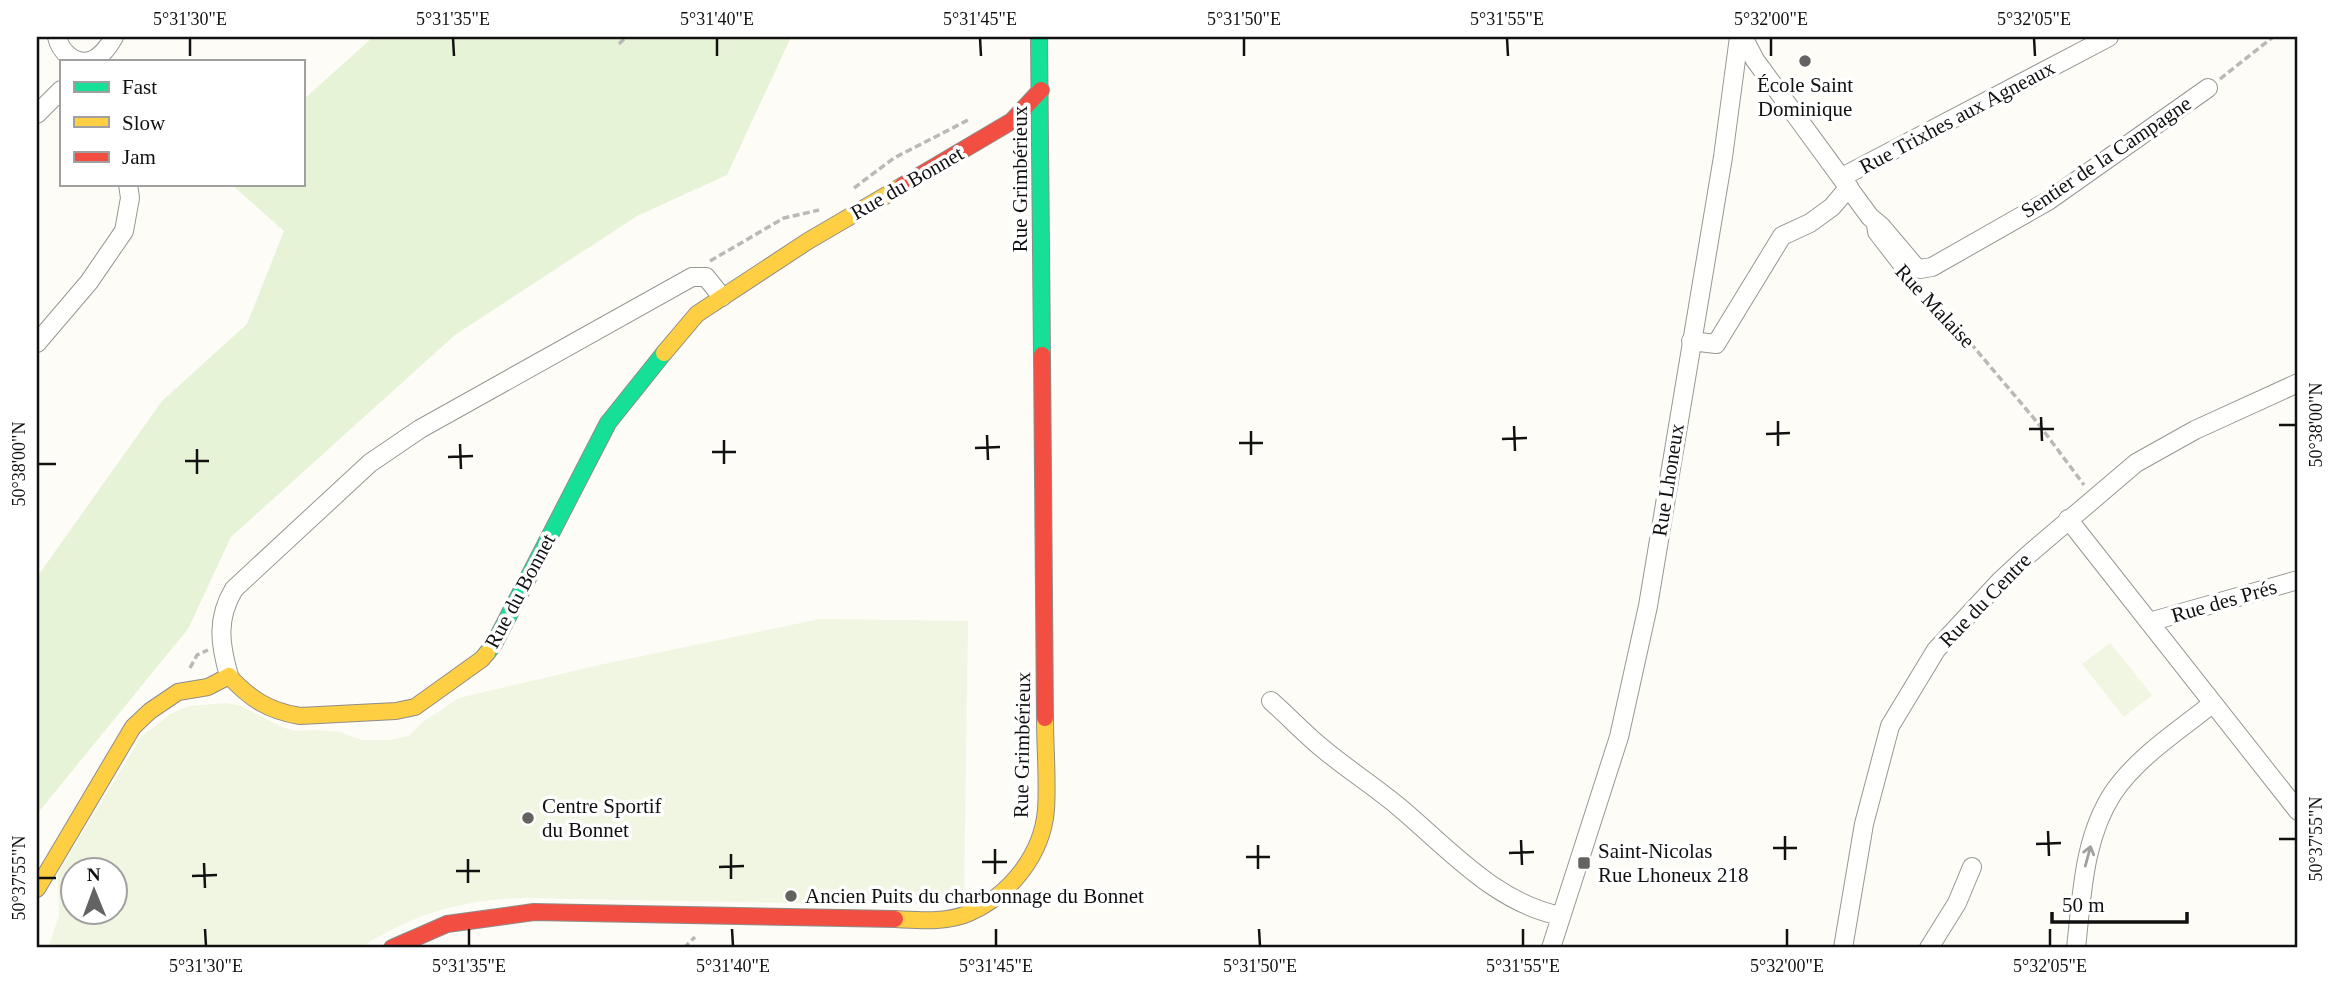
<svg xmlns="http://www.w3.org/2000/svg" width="2335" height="985" viewBox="0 0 2335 985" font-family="'Times New Roman',serif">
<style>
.green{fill:#e7f3d7}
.pitch{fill:#f0f6e1;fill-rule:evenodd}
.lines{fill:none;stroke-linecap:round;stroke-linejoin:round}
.lane-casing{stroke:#979795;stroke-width:11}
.street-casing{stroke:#979795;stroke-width:20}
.fast-casing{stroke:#8e8d8b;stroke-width:18}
.slow-casing{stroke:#8e8d8b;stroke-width:18}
.jam-casing{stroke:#8e8d8b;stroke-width:18}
.path{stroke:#b9b9b8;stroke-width:3.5;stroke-dasharray:7 3.5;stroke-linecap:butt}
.lane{stroke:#fffffe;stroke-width:9}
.street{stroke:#fffffe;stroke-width:18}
.fast{stroke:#16e098;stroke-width:16}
.slow{stroke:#ffcf43;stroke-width:16}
.jam{stroke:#f24e42;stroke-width:16}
.oneway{stroke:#a0a09f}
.ticks{fill:none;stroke:#111;stroke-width:2.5}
.poi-dot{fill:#646362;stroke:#fff;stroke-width:2.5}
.labels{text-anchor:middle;stroke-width:7;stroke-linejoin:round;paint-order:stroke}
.poi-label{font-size:21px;fill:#111;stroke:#fff;text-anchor:start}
.street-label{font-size:21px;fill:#111;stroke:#fff}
.neatline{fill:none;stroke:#111;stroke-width:2.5}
.ticks-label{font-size:18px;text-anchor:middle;fill:#111}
</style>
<rect width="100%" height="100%" fill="#fdfcf7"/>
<!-- green -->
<path class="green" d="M373 37H791L727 175 637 216 455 335 231 537 188 629 37 814V577L162 401 247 324 284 231 231 184H303V100Z"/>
<!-- pitch -->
<path class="pitch" d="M820 619 968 621 964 897 947 903 900 905 520 898C458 901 413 914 360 948H48L59 916 58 873 141 737 169 715 188 706 227 703 241 706 281 727 296 731 317 730 340 732 362 740H389L409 736 424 721 459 698 599 665ZM74 870H116V912H74Z
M2110 643 2152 695 2124 717 2082 664Z"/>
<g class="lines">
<!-- lane casing -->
<g class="lane-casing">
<path id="lane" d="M1870 217 1873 234 1917 291"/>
</g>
<!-- street casing -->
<g class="street-casing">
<path id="street" d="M57 37C60 51 74 65 90 61 100 58 109 46 114 37
M1743 37 1755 60 1870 217 1881 226 1914 265 1920 269 1932 267 2048 201 2208 88
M37 114 61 90
M1842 177 2109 37
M1691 341 1716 344 1782 236 1810 223 1832 207 1849 187
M37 343 89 282 124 231 130 198 128 184
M2068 519 2298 811
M2149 622 2298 580
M229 676C220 644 216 619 234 589L370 463 420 429 692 277H706L722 297
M1271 701C1288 716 1304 733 1322 748 1347 769 1374 786 1399 807 1448 848 1495 903 1561 916
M1551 948 1619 737 1648 606 1723 157 1739 37
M1843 948 1864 824 1890 726 1936 650 2000 581 2028 555 2136 463 2195 430 2298 383
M1929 948 1957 903 1972 867
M2076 948C2082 896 2083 839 2113 793 2138 756 2180 730 2213 703"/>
</g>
<!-- fast casing -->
<g class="fast-casing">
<path id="fast" d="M1039 37 1042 355
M487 653 494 644 608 423 664 353"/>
</g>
<!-- slow casing -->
<g class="slow-casing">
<path id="slow" d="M664 353 697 314 808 241 902 186
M37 889 133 727 150 711 178 692 208 687 229 676C250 699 269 711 300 716L396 711 415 707 482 659 487 653
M895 919C918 920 947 923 969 913 1010 895 1042 855 1046 810 1048 780 1045 748 1045 718"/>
</g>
<!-- jam casing -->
<g class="jam-casing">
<path id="jam" d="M902 186 1012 121 1041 90
M1042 355 1045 718
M392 948 447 924 534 912 895 919"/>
</g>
<!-- path -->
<path class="path" d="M619 44 626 37
M2220 79 2273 37
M854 188 894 158 970 119
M710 261 784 218 819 210
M1927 298 1946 314 2037 422 2084 485
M190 668 197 655 208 650
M684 948 695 937"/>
<!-- lane -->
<use href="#lane" class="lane"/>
<!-- street -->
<use href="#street" class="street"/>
<!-- fast -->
<use href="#fast" class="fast"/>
<!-- slow -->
<use href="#slow" class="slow"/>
<!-- jam -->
<use href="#jam" class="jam"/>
</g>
<!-- one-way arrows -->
<defs><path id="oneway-shaft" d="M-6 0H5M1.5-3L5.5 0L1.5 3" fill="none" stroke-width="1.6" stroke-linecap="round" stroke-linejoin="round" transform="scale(1.75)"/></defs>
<use class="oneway" href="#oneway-shaft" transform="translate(2088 856) rotate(-75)"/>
<!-- ticks -->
<path class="ticks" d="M190 38V56M453 38 454 56M717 38V56M980 38 981 56M1244 38V56M1507 38 1508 56M1771 38V56M2034 38 2035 56M2041 417 2042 441M1778 421V446M2279 425H2296M1514 426 1515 451M2029 429H2054M1251 431V455M1766 434 1790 433M987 435 988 460M1502 439 1527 438M724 440V464M1239 443H1263M460 444 461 469M975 448 1000 447M197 449V474M712 452H736M448 457 473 456M185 461H209M38 464H56M2048 831 2049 856M1785 836V860M2279 839H2296M1521 840 1522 865M2036 844 2061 843M1258 845V869M1773 848H1797M995 849V874M1509 853 1534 852M731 854V879M1246 857H1270M468 859V883M982 862H1007M204 863 205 888M719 867 744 866M456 871H480M192 876 217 875M38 878H56M205 929 206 946M469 929V946M732 929 733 946M996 929V946M1259 929 1260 946M1523 929V946M1787 929V946M2050 929V946"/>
<!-- markers -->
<g class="poi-dot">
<circle cx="1805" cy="61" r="7"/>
<circle cx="528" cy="818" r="7"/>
<rect x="1577" y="856" width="14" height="14" rx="3.5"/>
<circle cx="791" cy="896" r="7"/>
</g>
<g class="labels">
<!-- poi labels -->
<g class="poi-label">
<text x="1805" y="92" text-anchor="middle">École Saint<tspan x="1805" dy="24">Dominique</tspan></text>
<text x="542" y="813">Centre Sportif<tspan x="542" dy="24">du Bonnet</tspan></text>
<text x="1598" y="858">Saint-Nicolas<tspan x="1598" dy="24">Rue Lhoneux 218</tspan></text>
<text x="805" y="903">Ancien Puits du charbonnage du Bonnet</text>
</g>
<!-- street labels -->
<g class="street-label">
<text transform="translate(1957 117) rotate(-28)" y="7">Rue Trixhes aux Agneaux</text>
<text transform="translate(2106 157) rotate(-34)" y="7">Sentier de la Campagne</text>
<text transform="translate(1020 179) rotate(-90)" y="7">Rue Grimbérieux</text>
<text transform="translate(907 183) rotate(-30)" y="7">Rue du Bonnet</text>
<text transform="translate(1935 306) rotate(47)" y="7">Rue Malaise</text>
<text transform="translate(1668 480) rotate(-81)" y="7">Rue Lhoneux</text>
<text transform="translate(520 591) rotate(-62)" y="7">Rue du Bonnet</text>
<text transform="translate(1985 600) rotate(-46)" y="7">Rue du Centre</text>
<text transform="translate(2224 601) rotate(-16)" y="7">Rue des Prés</text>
<text transform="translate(1022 745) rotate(-89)" y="7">Rue Grimbérieux</text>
</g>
</g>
<!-- border -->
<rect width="2335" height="985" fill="none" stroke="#ffffff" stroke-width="77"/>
<!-- legend -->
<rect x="60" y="60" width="245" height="126" fill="#ffffff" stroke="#a0a0a0" stroke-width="2"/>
<rect x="74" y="82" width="35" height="10" fill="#16e098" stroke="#a0a0a0" stroke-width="2"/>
<text x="122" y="94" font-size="21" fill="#111111">Fast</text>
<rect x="74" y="117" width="35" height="10" fill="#ffcf43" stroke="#a0a0a0" stroke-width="2"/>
<text x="122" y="130" font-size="21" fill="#111111">Slow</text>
<rect x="74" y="152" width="35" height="10" fill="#f24e42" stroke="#a0a0a0" stroke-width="2"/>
<text x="122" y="164" font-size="21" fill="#111111">Jam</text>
<!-- north arrow -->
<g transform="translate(94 891) rotate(359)"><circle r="33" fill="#ffffff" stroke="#a0a0a0" stroke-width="2"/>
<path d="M0-5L12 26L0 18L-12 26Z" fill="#646362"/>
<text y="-10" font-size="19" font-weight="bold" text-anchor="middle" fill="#111111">N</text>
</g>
<!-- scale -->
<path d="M2052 912v10h135v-10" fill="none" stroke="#111111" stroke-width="3.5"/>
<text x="2062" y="912" font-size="21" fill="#111111" stroke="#ffffff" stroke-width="5" paint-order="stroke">50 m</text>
<rect x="38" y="38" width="2258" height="908" class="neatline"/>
<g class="ticks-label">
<text x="190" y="25">5°31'30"E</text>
<text x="453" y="25">5°31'35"E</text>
<text x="717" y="25">5°31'40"E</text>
<text x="980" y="25">5°31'45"E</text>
<text x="1244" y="25">5°31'50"E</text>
<text x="1507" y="25">5°31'55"E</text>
<text x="1771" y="25">5°32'00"E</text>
<text x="2034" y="25">5°32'05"E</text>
<text transform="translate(2316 425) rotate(-90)" y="6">50°38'00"N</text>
<text transform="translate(19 464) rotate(-90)" y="6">50°38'00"N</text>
<text transform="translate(2316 839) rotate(-90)" y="6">50°37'55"N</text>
<text transform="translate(19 878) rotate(-90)" y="6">50°37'55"N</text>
<text x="206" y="972">5°31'30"E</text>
<text x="469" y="972">5°31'35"E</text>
<text x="733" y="972">5°31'40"E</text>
<text x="996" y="972">5°31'45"E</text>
<text x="1260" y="972">5°31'50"E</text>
<text x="1523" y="972">5°31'55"E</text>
<text x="1787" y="972">5°32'00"E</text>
<text x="2050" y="972">5°32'05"E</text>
</g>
</svg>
